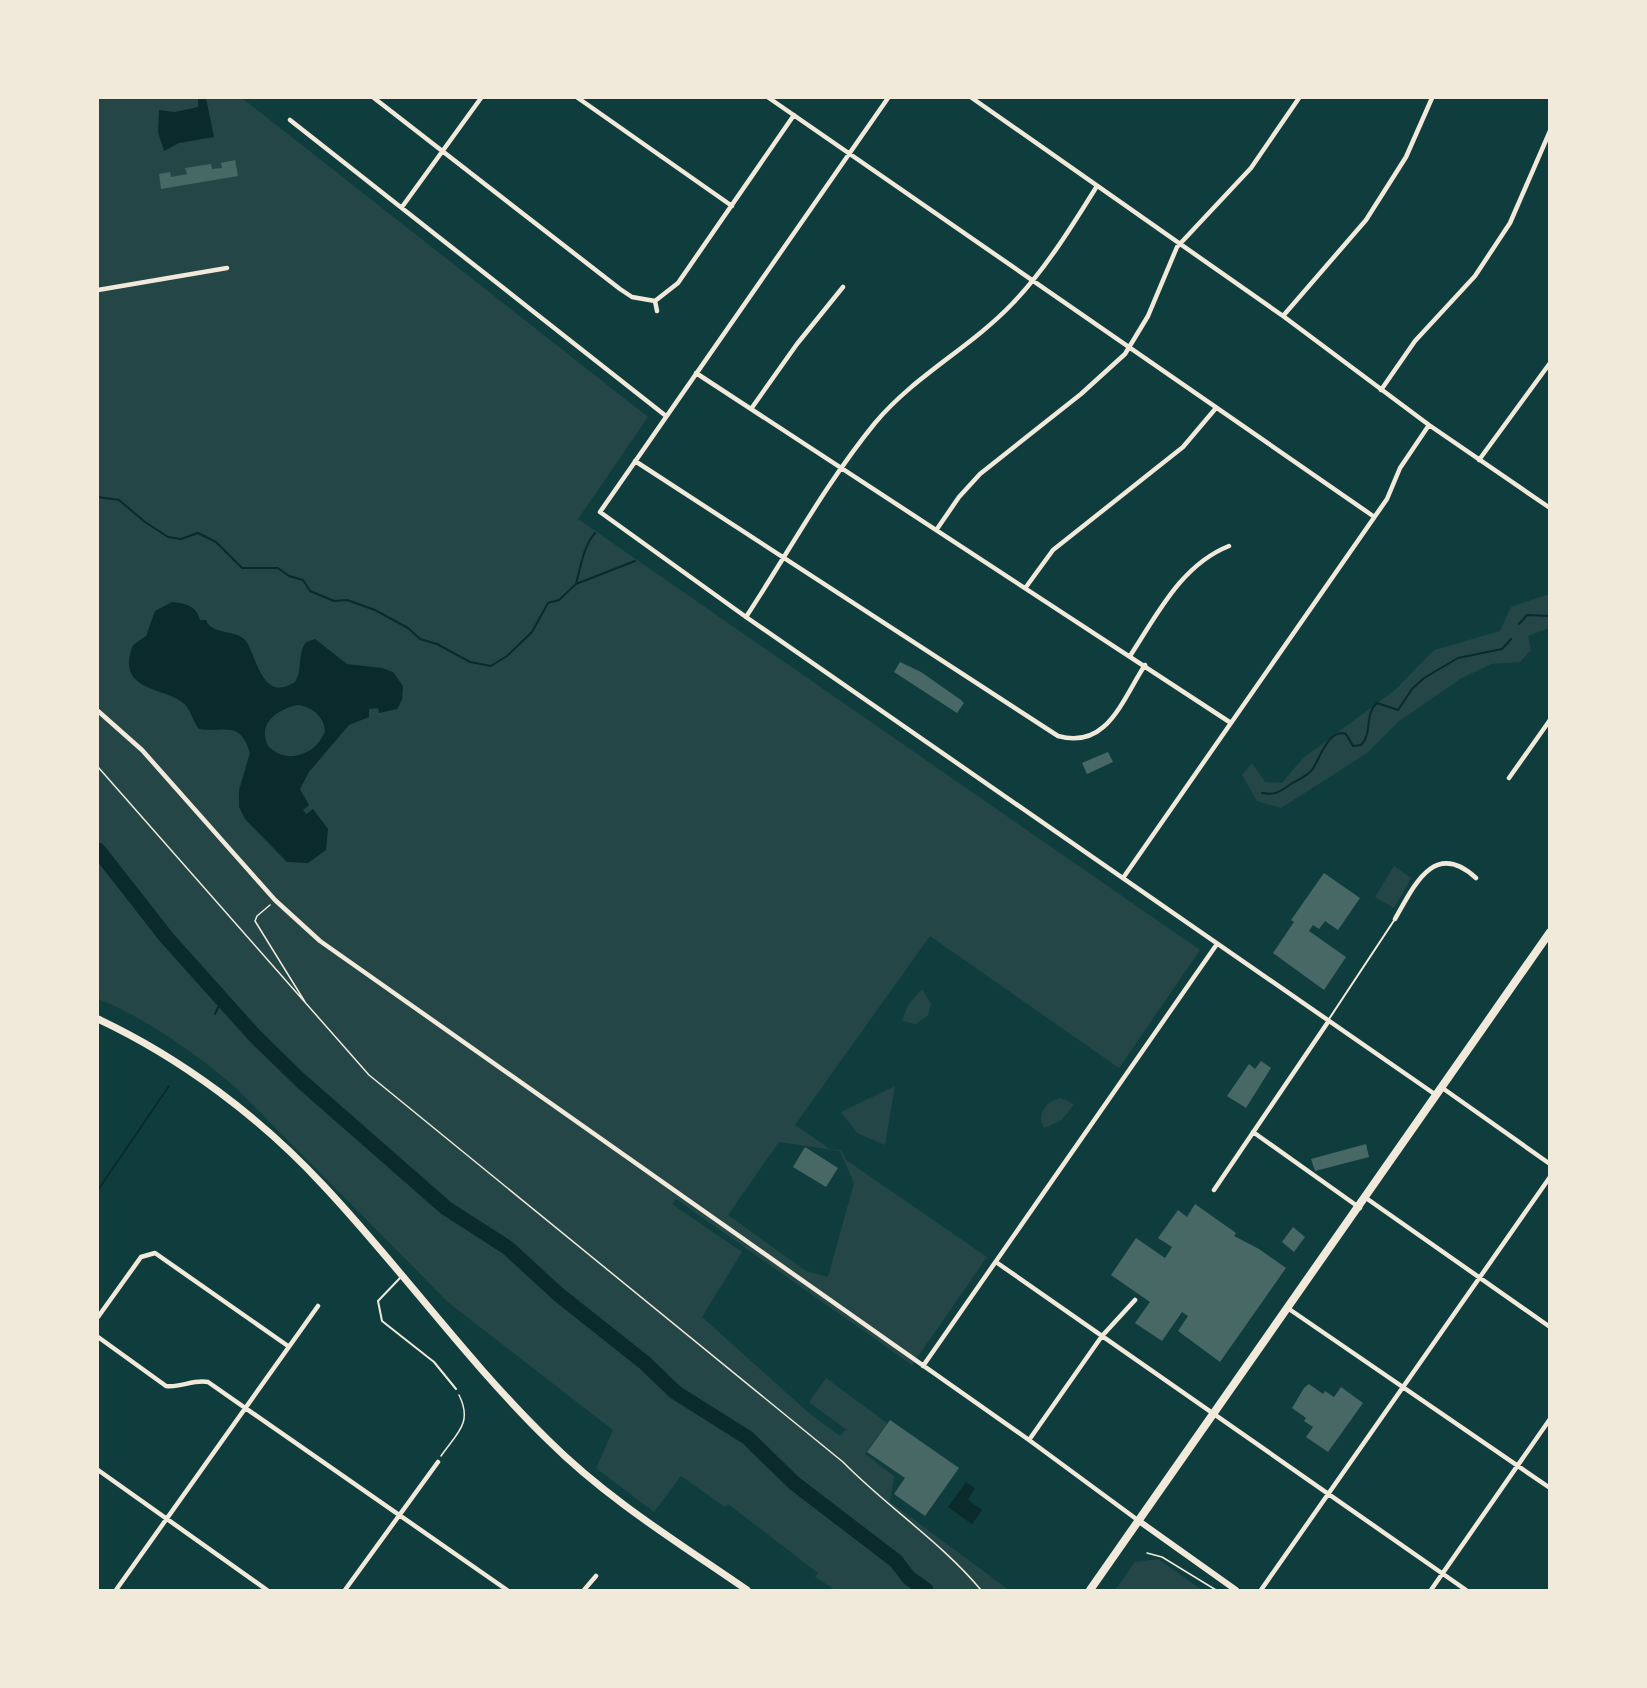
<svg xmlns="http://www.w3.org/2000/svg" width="1647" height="1688" viewBox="0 0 1647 1688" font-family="Signika,sans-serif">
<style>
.green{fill:#244646;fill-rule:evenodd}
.water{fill:#0a2a2b;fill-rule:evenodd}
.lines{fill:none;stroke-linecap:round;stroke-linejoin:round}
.stream{stroke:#0a2a2b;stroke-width:2}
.river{stroke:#0a2a2b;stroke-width:15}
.building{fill:#486865}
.path{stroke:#f1e9da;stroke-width:1.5}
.service{stroke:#f1e9da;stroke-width:2}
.minor{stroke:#f1e9da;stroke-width:4.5}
.tertiary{stroke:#f1e9da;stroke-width:6}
.secondary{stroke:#f1e9da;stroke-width:7}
.primary{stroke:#f1e9da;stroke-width:8}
</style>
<rect width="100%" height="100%" fill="#0f3d3e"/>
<!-- green -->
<path class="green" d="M98 98H242L648 417 578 519 1200 950 1119 1068 930 936 795 1125 830 1149 841 1150 846 1160 987 1257 912 1365 676 1199 672 1204 742 1252 702 1317 809 1413 840 1436 845 1430 848 1431 809 1402 826 1378 887 1423 865 1454 894 1476 890 1502 1009 1590H835L815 1577 818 1573 728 1504 725 1507 681 1476 654 1512 596 1468 613 1430 449 1303 236 1088C195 1053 148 1019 98 999ZM779 1142 840 1151 854 1183 828 1277 806 1271 728 1215Z
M1549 594V628L1528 636 1531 650 1520 662 1491 664 1460 679 1398 722 1367 753 1281 808 1257 801 1242 775 1252 763 1265 782 1282 783 1303 758 1395 690 1434 650 1500 631 1511 607Z
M1394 866 1411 878 1394 908 1375 897Z
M922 989 931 1004 928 1015 916 1024 902 1021 908 1005Z
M895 1086 885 1145 857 1133 841 1112Z
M1061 1098 1074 1104 1062 1120 1044 1128C1036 1114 1046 1101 1061 1098Z
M1158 1559 1202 1590H1115L1135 1562Z"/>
<!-- water -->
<path class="water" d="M198 98H206L214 137 179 143 164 151 158 132 159 110 175 112 198 107Z
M172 602C185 603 197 606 200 620H206C211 634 232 630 243 638 256 647 259 706 295 682 303 670 297 655 306 642L315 639 347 664 382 668 393 672 403 686 402 700 397 709 379 713 378 708 369 709V717L349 725 309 772 300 789 309 805 303 810 306 814 313 809 328 829 326 850 308 863 287 862 245 819 239 807V790L250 753C240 719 224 733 199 729 192 721 191 708 182 702 162 687 115 691 133 645L146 636 155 611ZM297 705C311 706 324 716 325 731 317 754 287 766 268 746 257 723 277 710 297 705Z
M966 1482 975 1488 968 1500 982 1510 972 1524 948 1507Z"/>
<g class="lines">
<!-- stream -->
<path class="stream" d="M98 497 119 500 145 522 168 537 181 539 198 533 216 542 242 568H278L289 576 303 580 310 591 334 601 347 600 375 610 408 628 420 639 437 644 470 662 491 666 507 656 532 632 548 603 559 600 576 584 635 561
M576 584C581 566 583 547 595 533
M1519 624 1527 615 1550 616
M1262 793C1274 795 1278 793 1288 786 1296 780 1305 778 1312 770 1320 759 1328 728 1346 734L1353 746 1361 745C1373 733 1364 714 1377 703L1398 710 1412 689 1424 678 1458 658 1502 649 1511 639
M215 1014 222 999
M98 1190 169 1086"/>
<!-- river -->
<path class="river" d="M98 850 167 938 254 1035 300 1080 446 1208 508 1248 558 1294 645 1363 675 1392 748 1438 794 1483 896 1561 909 1578 926 1590"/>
</g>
<!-- building -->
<path class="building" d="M235 160 238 176 161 189 159 174 170 172 171 177 187 174 185 168 211 164 212 169 222 168 221 163Z
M900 662 921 672 961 700 964 703 957 713 894 672Z
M1108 752 1113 762 1087 774 1082 763Z
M1324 873 1360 898 1338 930 1325 921 1319 929 1313 925 1309 931 1346 957 1324 990 1273 953 1294 922 1291 920Z
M1261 1061 1271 1068 1246 1108 1227 1096 1249 1064 1255 1069Z
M1366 1144 1369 1157 1315 1171 1311 1159Z
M805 1147 838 1168 826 1187 793 1167Z
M1195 1204 1236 1233 1234 1236 1259 1249 1286 1268 1220 1362 1178 1331 1188 1316 1182 1312 1162 1341 1135 1323 1150 1302 1111 1275 1136 1238 1165 1258 1172 1247 1158 1238 1178 1210 1187 1217Z
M1293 1227 1305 1237 1294 1252 1282 1242Z
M1309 1384 1323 1394 1325 1391 1334 1397 1341 1387 1363 1403 1328 1452 1306 1437 1313 1427 1304 1421 1306 1418 1292 1408 1304 1388Z
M890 1420 959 1468 925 1516 894 1494 905 1478 867 1452Z"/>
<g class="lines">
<!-- path -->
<path class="path" d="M98 767 369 1075 843 1462C887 1507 941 1542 981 1590
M270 905 257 916 255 921 305 1002
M441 1456C457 1433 473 1423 459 1395
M1147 1553 1162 1557 1216 1590"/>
<!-- service -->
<path class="service" d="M1329 1019 1395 919
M400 1278 378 1301 382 1321 434 1362 456 1389"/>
<!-- minor -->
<path class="minor" d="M374 98 620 289 632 297 655 301
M578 98 732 206
M769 98 1373 516
M888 98 600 512 746 617 1436 1095
M972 98 1283 316 1429 425 1550 508
M290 120 666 416
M402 207 481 98
M98 290 227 268
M655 301 678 283 794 115
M655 301 657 311
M1283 316 1366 220 1406 157 1432 98
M696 373 1231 723
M1381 390 1415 341 1475 276 1510 223 1550 131
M751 409 797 344 843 287
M1479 460 1550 363
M635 461 1058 736C1107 750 1122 700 1145 665
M937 529 959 497 980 474 1081 394 1125 354 1148 316 1177 247 1251 168 1299 98
M1026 587 1053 550 1183 447 1216 408
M746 617C788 553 826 483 875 423 914 376 970 348 1012 304 1045 270 1072 226 1097 186
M1130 656C1157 615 1181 565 1229 546
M98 711 142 750 275 900 320 941 1029 1440 1139 1521
M1509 778 1550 720
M1123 878 1387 499 1400 468 1429 425
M1395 919C1414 886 1434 839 1476 878
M1441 1087 1550 1164
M1253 1132 1360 1208
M1214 1190 1328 1022
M1366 1198 1550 1327
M996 1262 1466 1590
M1289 1309 1550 1488
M98 1317 141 1257 155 1253 288 1346
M98 1337 166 1386C180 1388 194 1379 208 1382L507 1590
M923 1366 1217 944
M1029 1440 1102 1336 1135 1300
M98 1470 267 1590
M116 1590 318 1306
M345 1590 438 1462
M584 1590 596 1576
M1261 1590 1550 1177
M1431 1590 1550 1419"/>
<!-- tertiary -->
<path class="tertiary" d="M1139 1521 1236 1590"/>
<!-- secondary -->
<path class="secondary" d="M98 1019C181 1058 260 1117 323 1185 400 1267 467 1361 548 1440 607 1499 679 1543 747 1590"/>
<!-- primary -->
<path class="primary" d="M1090 1590 1550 932"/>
</g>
<!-- border -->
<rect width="1647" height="1688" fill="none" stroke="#f1e9da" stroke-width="198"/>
</svg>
